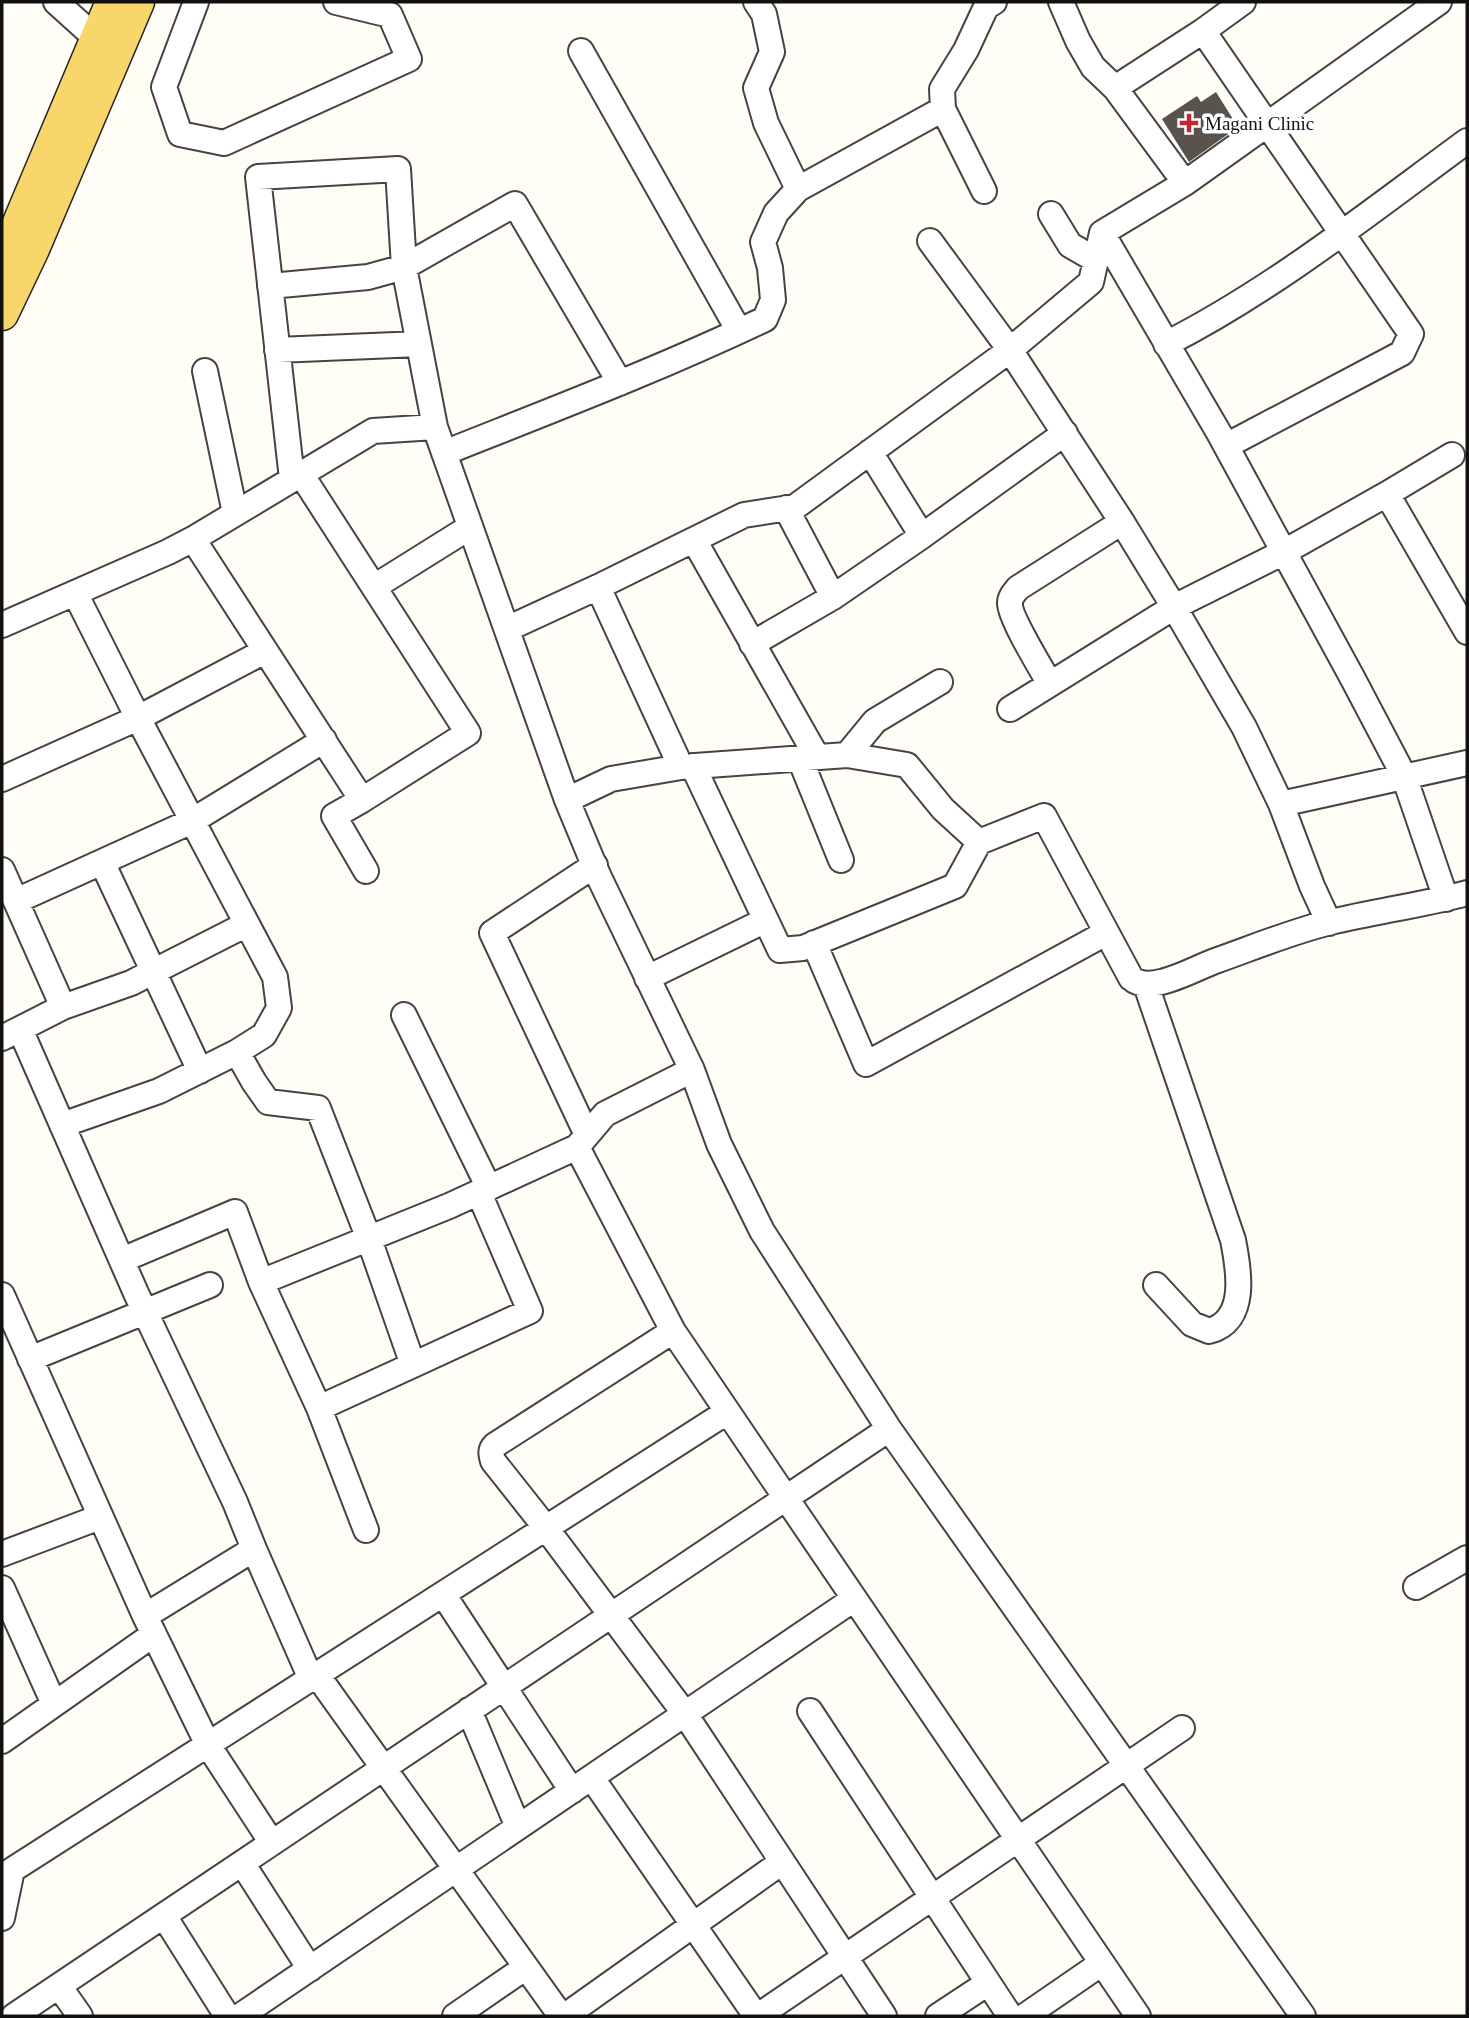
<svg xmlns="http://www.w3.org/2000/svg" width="1469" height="2018" viewBox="0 0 1469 2018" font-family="'Times New Roman',serif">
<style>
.building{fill:#5a524d}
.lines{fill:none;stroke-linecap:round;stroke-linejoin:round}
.minor-casing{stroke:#444;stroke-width:28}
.major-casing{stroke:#222;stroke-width:35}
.minor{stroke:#fff;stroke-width:24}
.major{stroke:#f9d66b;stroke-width:32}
.poi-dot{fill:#c4262e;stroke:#fff;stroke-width:2.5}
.labels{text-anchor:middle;stroke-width:7;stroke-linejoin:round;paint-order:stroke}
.poi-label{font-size:19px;fill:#111;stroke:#fff;text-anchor:start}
</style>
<rect width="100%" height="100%" fill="#fffdf5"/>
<!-- building -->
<path class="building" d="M1216 92 1238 127 1189 162 1162 119 1197 96 1201 102Z"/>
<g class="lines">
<!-- minor casing -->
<g class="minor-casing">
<path id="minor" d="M56 2 97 39
M196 2 164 87 180 134 224 143 409 59 390 15 336 2
M1061 2 1078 41 1093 67 1115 88 1185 183
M1439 2 1185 183 1102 233 1219 433 1353 679 1404 776 1446 899
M581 51 739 331
M1115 88 1203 31
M943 109 942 89 966 50 986 7 994 2
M798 189 943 109 984 191
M1051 214 1070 245 1096 260
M1102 233 1091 282 1010 350 1122 522 1174 607 1244 727 1281 804 1312 886 1329 923
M270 286 368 277 404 267 435 427
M1166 344C1274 289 1370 212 1467 141
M277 350 419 344
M205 371 235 513
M1226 446 1402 353 1411 334 1203 31 1243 2
M870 452 922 536
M444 453C552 410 660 369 765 319L773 300 770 268 763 242 776 213 798 189 766 123 756 88 772 52 764 14 756 2
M301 474 468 733 362 800
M292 479 258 177 398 169 404 267 515 204 620 383
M1387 494 1452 455
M786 508 833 597
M193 539 362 800 334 816 366 871
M694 540 817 757
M374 587 470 527
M598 587 681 767
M75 593 138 718 265 651
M2 625 168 552 193 539 373 431 435 427 567 800 611 779 681 767 847 755 907 765 943 809 979 842 1044 816 1131 978C1150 995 1193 969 1215 961 1252 948 1293 931 1331 922 1377 911 1422 905 1467 893
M507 629 598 587 744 515 795 507 1010 350 930 241
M752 644 833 597 922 536 1065 433
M1050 684C1042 670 1009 616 1010 603 1010 597 1014 593 1018 588L1122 522
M1010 709 1174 607 1284 552 1387 494 1467 632
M847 755 875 721 940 682
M800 759 841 860
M693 766 780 950 803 948 955 886 979 842
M2 779 138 718 275 977 279 1008 264 1035 237 1052
M567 800 599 877 692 1070 719 1144 762 1231 889 1429 1303 2016
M1281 804 1467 763
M102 862 200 1071
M2 870 63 1007 131 983 247 924
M16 901 192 821 324 740
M814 943 866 1064 1106 933
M647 978 766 920
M1146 985 1233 1240C1239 1270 1248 1321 1209 1331L1192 1324 1156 1285
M404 1015 489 1188
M2 1038 63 1007
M62 1125 159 1091 237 1052 254 1082 268 1102 318 1108 369 1239 413 1365 530 1311 479 1193
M587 1135 492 933 595 865
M577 1147 673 1331 786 1498 889 1429
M122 1260 235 1212 261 1282 319 1408 413 1365
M261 1282 449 1206 577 1147 605 1114 692 1070
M2 1295 145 1616 254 1549 235 1502 136 1293 20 1029
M673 1331 495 1445C490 1450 491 1454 493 1461L546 1528 685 1714 884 2016
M30 1359 210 1285
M319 1408 366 1530
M254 1549 311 1679
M2 1554 100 1517
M1416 1587 1467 1558
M2 1588 54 1704
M443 1594 572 1791
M145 1616 208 1745 272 1843
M317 1675 561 2016
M469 1710 518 1827
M810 1711 1010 2016
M2 1741 154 1634
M592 1778 756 2016
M242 1863 310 1969
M164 1916 227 2016
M2 1918 12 1870 727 1412
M59 1986 80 2016
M14 2016 786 1498 1138 2016
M240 2016 854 1599
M455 2016 526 1967
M565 2016 782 1862
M758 2016 1182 1728
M938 2016 988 1983
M1025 2016 1102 1963"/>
</g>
<!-- major casing -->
<g class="major-casing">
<path id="major" d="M2 263 112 2
M2 314 33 249 138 2"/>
</g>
<!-- minor -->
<use href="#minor" class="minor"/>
<!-- major -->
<use href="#major" class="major"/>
</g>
<!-- markers -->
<path class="poi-dot" d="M1185.5 112.5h7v7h7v7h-7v7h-7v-7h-7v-7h7z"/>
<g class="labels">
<!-- poi labels -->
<g class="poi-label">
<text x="1205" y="130">Magani Clinic</text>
</g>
</g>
<!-- border -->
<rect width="1469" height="2018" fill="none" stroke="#111111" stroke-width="7"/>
</svg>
